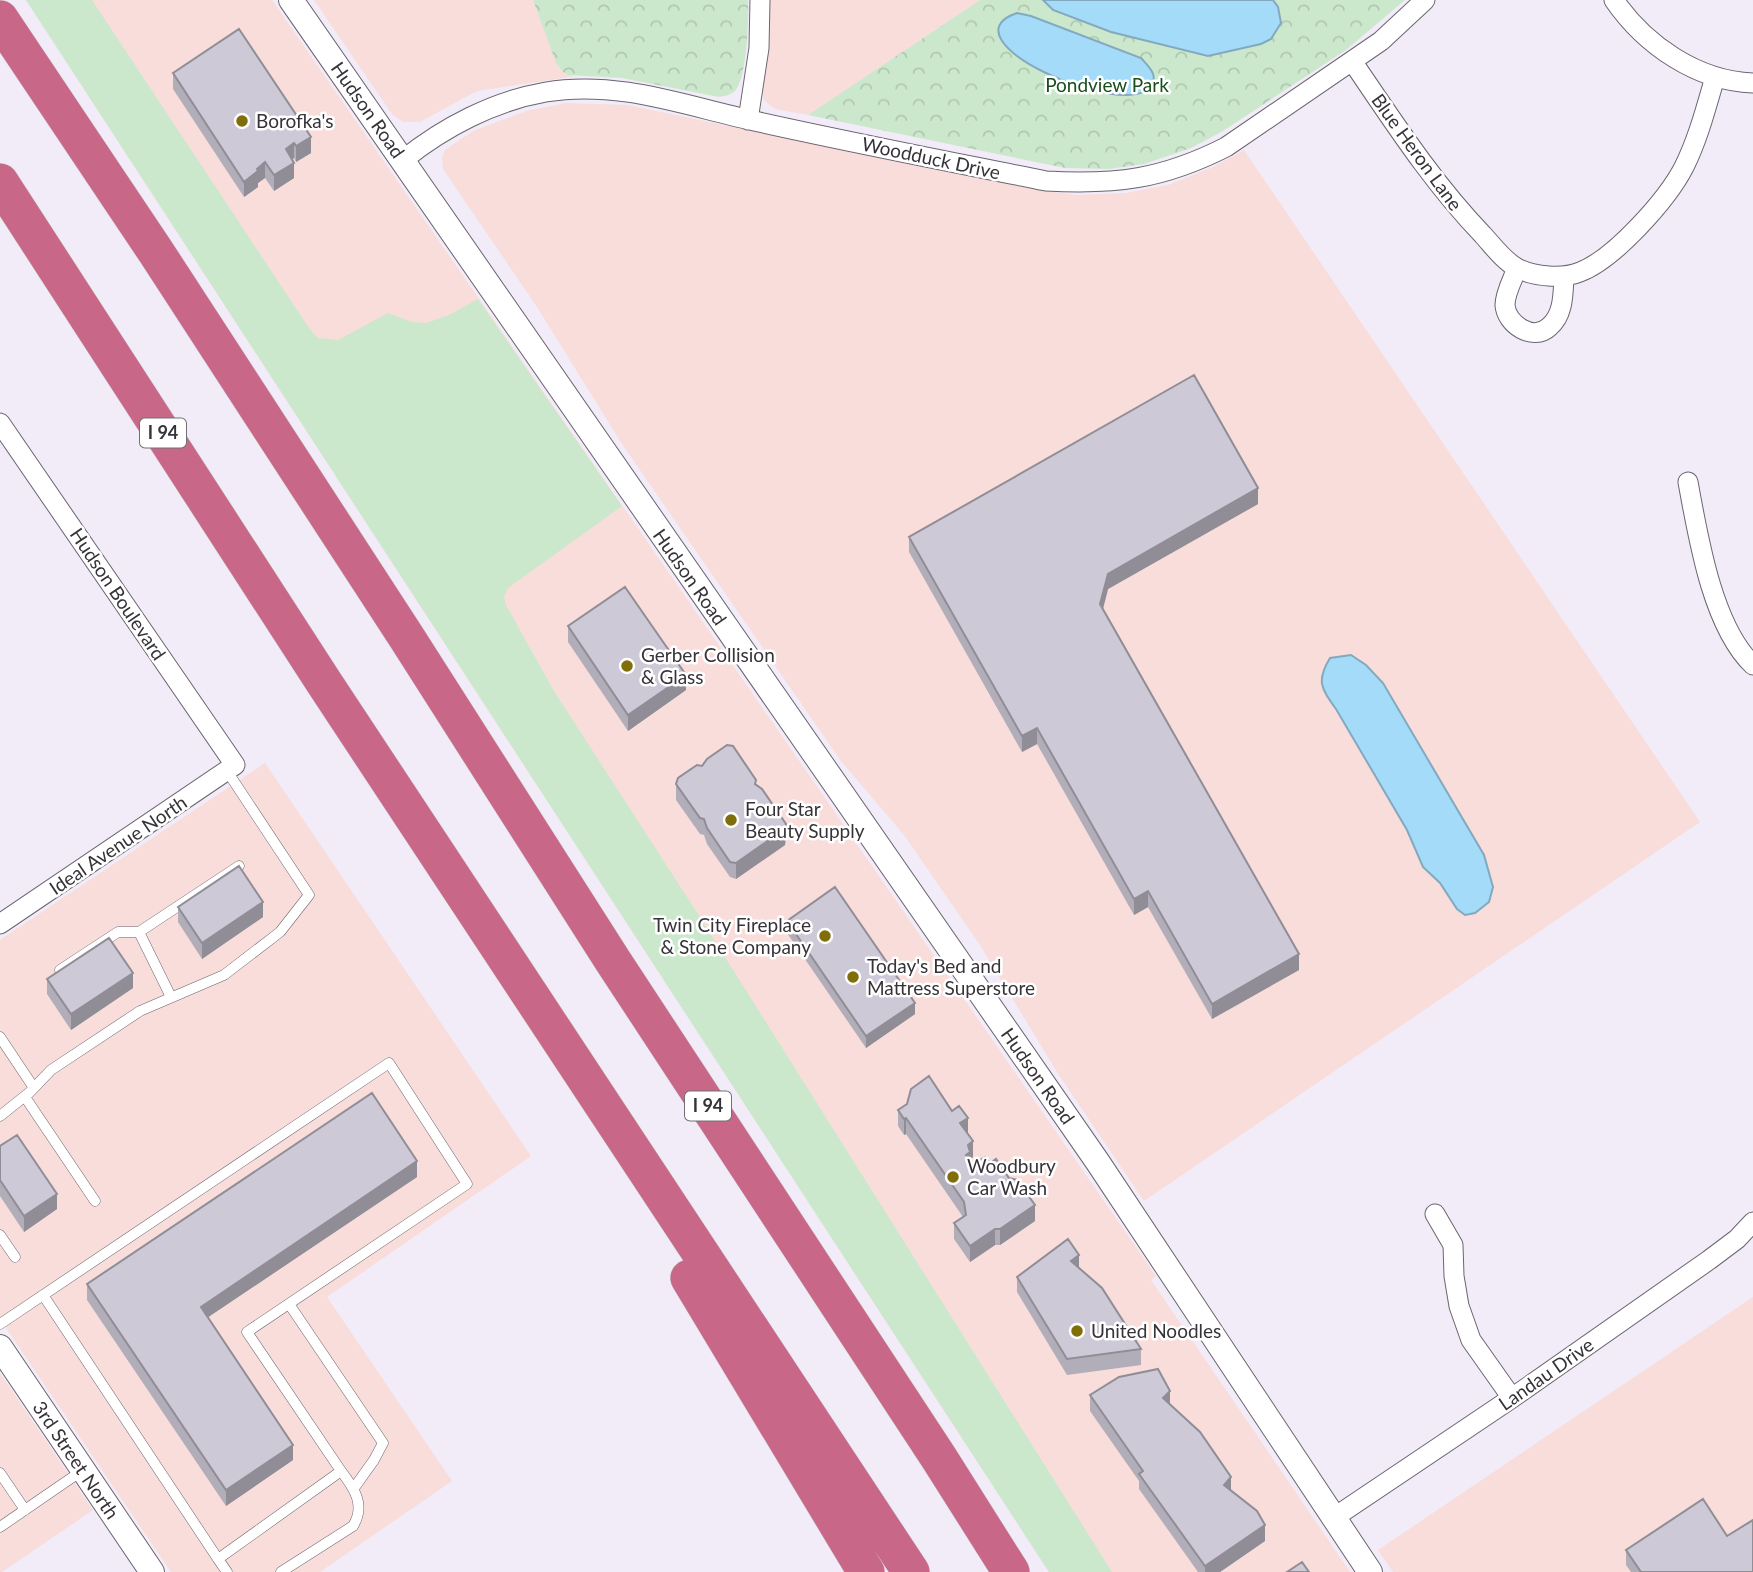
<svg xmlns="http://www.w3.org/2000/svg" width="1753" height="1572" viewBox="0 0 1753 1572" font-family="Lato,sans-serif">
<style>
.commercial{fill:#f8ddda}
.grass{fill:#cce8cc}
.park{fill:url(#park-crowns)}
.water{fill:#a4dbf8;stroke:#83a9be;stroke-width:2}
.lines{fill:none;stroke-linecap:round;stroke-linejoin:round}
.service-casing{stroke:#6b6570;stroke-width:11}
.minor-casing{stroke:#6b6570;stroke-width:21}
.tertiary-casing{stroke:#6b6570;stroke-width:26}
.motorway-casing{stroke:#cfcecf;stroke-width:38}
.service{stroke:#fff;stroke-width:10}
.minor{stroke:#fff;stroke-width:19}
.tertiary{stroke:#fff;stroke-width:24}
.motorway{stroke:#c86788;stroke-width:37}
.wall{fill:#b1adb9}
.shaded-wall{fill:#908d96}
.building{fill:#cec9d7;stroke:#908d96;stroke-width:2}
.poi-dot{fill:#7f6e0a;stroke:#fff;stroke-width:2.5}
.labels{text-anchor:middle;stroke-width:5;stroke-linejoin:round;paint-order:stroke}
.shield{fill:#fff;stroke:#727074;stroke-width:2}
.shield-label{font-size:18px;font-weight:bold;fill:#363338}
.park-label{font-size:19px;fill:#174e1c;stroke:#fff}
.street-label{font-size:19px;fill:#363338;stroke:#fff}
.poi-label{font-size:19px;fill:#363338;stroke:#fff;text-anchor:start}
</style>
<defs>
<pattern id="park-crowns" width="20" height="18" patternUnits="userSpaceOnUse" patternTransform="scale(1.75)"><rect width="20" height="18" fill="#cce8cc"/><path d="M2 6a3 3 0 1 1 6 0M12 15a3 3 0 1 1 6 0" fill="none" stroke="#b0c7b0"/></pattern>
</defs>
<rect width="100%" height="100%" fill="#f2ebf8"/>
<!-- commercial -->
<path class="commercial" d="M26 0H272L1156 1276 1151 1280 1350 1572H1049Z
M314 0H533L558 67 566 74 576 76 477 91 420 122H403L392 114Z
M770 0H980L808 115 775 109 765 101 761 93 769 42Z
M566 103 627 105 1028 188 1076 195 1126 193 1168 185 1211 168 1244 150 1700 822 1144 1201 1057 1072 980 945 904 835 841 761 622 444 537 307 443 169 442 157 445 150 473 131 526 111Z
M265 763 531 1156 327 1297 452 1481 320 1572H171L0 1319V940Z
M1753 1297V1572H1393L1378 1550Z
M0 1373 93 1510 2 1572H0Z"/>
<!-- grass -->
<path class="grass" d="M26 0H92L309 328 318 338 338 340 388 313 412 322 426 323 449 315 478 299 622 506 508 588 504 597 506 605 554 691 696 911 1112 1572H1049Z"/>
<!-- park -->
<path class="park" d="M533 0H748C749 19 747 78 735 91 730 95 725 96 719 97L622 78 568 75 562 71 556 63Z
M980 0H1405L1346 50 1223 131 1191 148 1144 164 1109 169 1065 168 808 115Z"/>
<!-- water -->
<path class="water" d="M1043 0H1273L1278 7 1281 23 1271 39 1261 44 1208 56 1111 32 1053 10Z
M1017 13 1031 16 1141 58C1148 66 1159 75 1151 86 1125 122 940 39 1017 13Z
M1351 655 1366 665 1383 683 1484 855 1493 887 1489 902 1475 913 1465 915 1457 909 1440 883 1423 867 1407 830 1336 709C1321 688 1316 681 1330 658Z"/>
<g class="lines">
<!-- service casing -->
<g class="service-casing">
<path id="service" d="M60 970 118 932H139
M171 997 139 932 239 866
M0 1037 34 1088
M25 1097 95 1201
M0 1116 30 1092 51 1070 140 1011 224 975 280 932 309 895 227 771
M0 1235 15 1257
M43 1295 218 1559
M289 1304 383 1443 374 1460 354 1488
M0 1324 389 1063 467 1184 247 1332 341 1471 218 1559 227 1572
M0 1473 25 1510
M0 1527 83 1470
M281 1572 353 1526C366 1505 354 1488 341 1471"/>
</g>
<!-- minor casing -->
<g class="minor-casing">
<path id="minor" d="M1614 0C1645 45 1697 81 1753 83
M1352 61C1393 121 1432 182 1483 235 1493 246 1504 261 1517 268 1534 277 1563 279 1580 272 1614 259 1667 200 1684 167 1698 139 1706 108 1715 77
M748 120 759 48 760 0
M403 160C444 127 494 101 546 92 616 80 683 105 750 120 848 142 947 161 1046 181 1116 185 1163 179 1226 147L1381 41 1425 0
M1517 268C1513 279 1505 293 1505 305 1506 324 1533 342 1549 327 1564 315 1563 293 1564 276
M0 423 235 765 0 924
M1688 482C1698 536 1712 626 1753 665
M1435 1214 1453 1245 1454 1276 1459 1306 1471 1340 1512 1398
M1332 1519 1512 1398 1709 1260 1737 1239 1753 1222"/>
</g>
<!-- tertiary casing -->
<g class="tertiary-casing">
<path id="tertiary" d="M291 0 1097 1161 1370 1572
M0 1347 152 1572"/>
</g>
<!-- motorway casing -->
<g class="motorway-casing">
<path id="motorway" d="M0 19 156 252 407 638 613 961 939 1458 1011 1572
M0 182 325 684 911 1572
M689 1278 866 1572"/>
</g>
<!-- service -->
<use href="#service" class="service"/>
<!-- minor -->
<use href="#minor" class="minor"/>
<!-- tertiary -->
<use href="#tertiary" class="tertiary"/>
<!-- motorway -->
<use href="#motorway" class="motorway"/>
</g>
<!-- wall -->
<path class="wall" d="M173 73 311 153 296 162 294 158 292 160 294 178 274 191 265 178 258 183V187L244 197 173 89Z
M1258 504 1108 589 1103 609 1299 970 1212 1019 1148 907 1134 915 1037 744 1022 752 909 552V537Z
M568 626 686 690 628 731 568 642Z
M702 766 756 785 786 840 785 845 736 879 730 877 707 844 704 835 700 834 676 800V784Z
M178 907 263 917 202 959 178 922Z
M787 921 915 1014 866 1048 787 933Z
M47 979 133 988 71 1030 47 994Z
M898 1110 968 1134 973 1157 970 1160 973 1164 1035 1221 1000 1245H995L970 1262 954 1239V1223L963 1217 906 1134 904 1135 898 1126Z
M0 1146 57 1209 24 1232 0 1196Z
M417 1177 208 1317 293 1460 226 1506 87 1300V1284Z
M1079 1267 1141 1349V1365L1067 1375 1017 1292V1277Z
M1090 1395 1170 1405 1231 1491 1265 1541 1220 1572H1198L1139 1489V1481L1090 1411Z
M1727 1536 1753 1572H1631L1626 1565V1550Z"/>
<!-- shaded-wall -->
<path class="shaded-wall" d="M311 137V153L296 162V146Z
M294 143V158L286 164V149Z
M265 162V178L258 183V187L244 197V182L257 169Z
M294 163V178L274 191V175Z
M1258 488V504L1108 589 1100 620V604L1108 574Z
M686 675V690L628 731V715Z
M1037 728V744L1022 752V736Z
M786 824 785 845 736 879V863Z
M1148 891V907L1134 915V899Z
M263 902V917L202 959V943Z
M1299 954V970L1212 1019V1004Z
M133 973V988L71 1030V1014Z
M915 1003V1014L866 1048V1036Z
M906 1118V1134L904 1135V1119Z
M968 1118V1134L960 1123Z
M973 1141V1157L970 1159V1167L966 1155 968 1145Z
M417 1161V1177L201 1322V1307Z
M57 1194V1209L24 1232V1216Z
M1035 1205V1221L1000 1245V1229Z
M995 1229V1245L970 1262V1246Z
M1079 1255V1270L1071 1261Z
M1170 1391V1406L1163 1398Z
M293 1445V1460L226 1506V1490Z
M1231 1477V1493L1224 1485Z
M1265 1525V1541L1220 1572H1205V1566Z"/>
<!-- building -->
<path class="building" d="M239 29 311 137 296 146 294 143 286 149 294 163 274 175 265 162 257 169 258 171 244 182 173 73Z
M1194 375 1258 488 1108 574 1100 604 1299 954 1212 1004 1148 891 1134 899 1037 728 1022 736 909 537Z
M625 587 686 675 628 715 568 626Z
M727 745 733 746 756 780 755 784 762 789 786 824 785 829 736 863 730 862 707 828 704 819 700 818 676 784 678 778 697 765 702 766 707 759Z
M239 866 263 902 202 943 178 907Z
M835 887 915 1003 866 1036 787 921Z
M109 938 133 973 71 1014 47 979Z
M929 1076 952 1111 959 1106 968 1118 960 1123 973 1141 968 1145 970 1152 966 1155 973 1164 985 1157 990 1163 996 1159 1009 1178 1017 1180 1035 1205 1000 1229H995L970 1246 954 1223 966 1215 964 1202 906 1118 904 1119 898 1110 907 1104 911 1089Z
M372 1093 417 1161 201 1307 293 1445 226 1490 87 1284Z
M17 1135 57 1194 24 1216 0 1180V1146Z
M1068 1239 1079 1255 1071 1261 1102 1288 1141 1349 1067 1359 1017 1277Z
M1158 1369 1170 1391 1163 1398 1200 1432 1231 1477 1224 1485 1257 1511 1265 1525 1205 1566 1139 1474 1143 1471 1090 1395 1119 1377Z
M1703 1499 1727 1536 1753 1520V1572H1641L1626 1550Z
M1302 1562 1309 1572H1287Z"/>
<!-- markers -->
<g class="poi-dot">
<circle cx="242" cy="121" r="7"/>
<circle cx="627" cy="666" r="7"/>
<circle cx="731" cy="820" r="7"/>
<circle cx="825" cy="936" r="7"/>
<circle cx="853" cy="977" r="7"/>
<circle cx="953" cy="1177" r="7"/>
<circle cx="1077" cy="1331" r="7"/>
</g>
<g class="labels">
<!-- shield labels -->
<g class="shield">
<rect x="140" y="418.5" width="46" height="29" rx="5"/>
<rect x="685" y="1091.5" width="46" height="29" rx="5"/>
</g>
<g class="shield-label">
<text x="163" y="439">I 94</text>
<text x="708" y="1112">I 94</text>
</g>
<!-- park labels -->
<g class="park-label">
<text x="1107" y="92">Pondview Park</text>
</g>
<!-- street labels -->
<g class="street-label">
<text transform="translate(368 110) rotate(55)" y="7">Hudson Road</text>
<text transform="translate(1417 152) rotate(54)" y="7">Blue Heron Lane</text>
<text transform="translate(931 158) rotate(12)" y="7">Woodduck Drive</text>
<text transform="translate(690 577) rotate(55)" y="7">Hudson Road</text>
<text transform="translate(118 594) rotate(56)" y="7">Hudson Boulevard</text>
<text transform="translate(118 845) rotate(-34)" y="7">Ideal Avenue North</text>
<text transform="translate(1038 1076) rotate(55)" y="7">Hudson Road</text>
<text transform="translate(1546 1374) rotate(-35)" y="7">Landau Drive</text>
<text transform="translate(76 1460) rotate(56)" y="7">3rd Street North</text>
</g>
<!-- poi labels -->
<g class="poi-label">
<text x="256" y="128">Borofka's</text>
<text x="641" y="662">Gerber Collision<tspan x="641" dy="22">&amp; Glass</tspan></text>
<text x="745" y="816">Four Star<tspan x="745" dy="22">Beauty Supply</tspan></text>
<text x="811" y="932" text-anchor="end">Twin City Fireplace<tspan x="811" dy="22">&amp; Stone Company</tspan></text>
<text x="867" y="973">Today's Bed and<tspan x="867" dy="22">Mattress Superstore</tspan></text>
<text x="967" y="1173">Woodbury<tspan x="967" dy="22">Car Wash</tspan></text>
<text x="1091" y="1338">United Noodles</text>
</g>
</g>
</svg>
